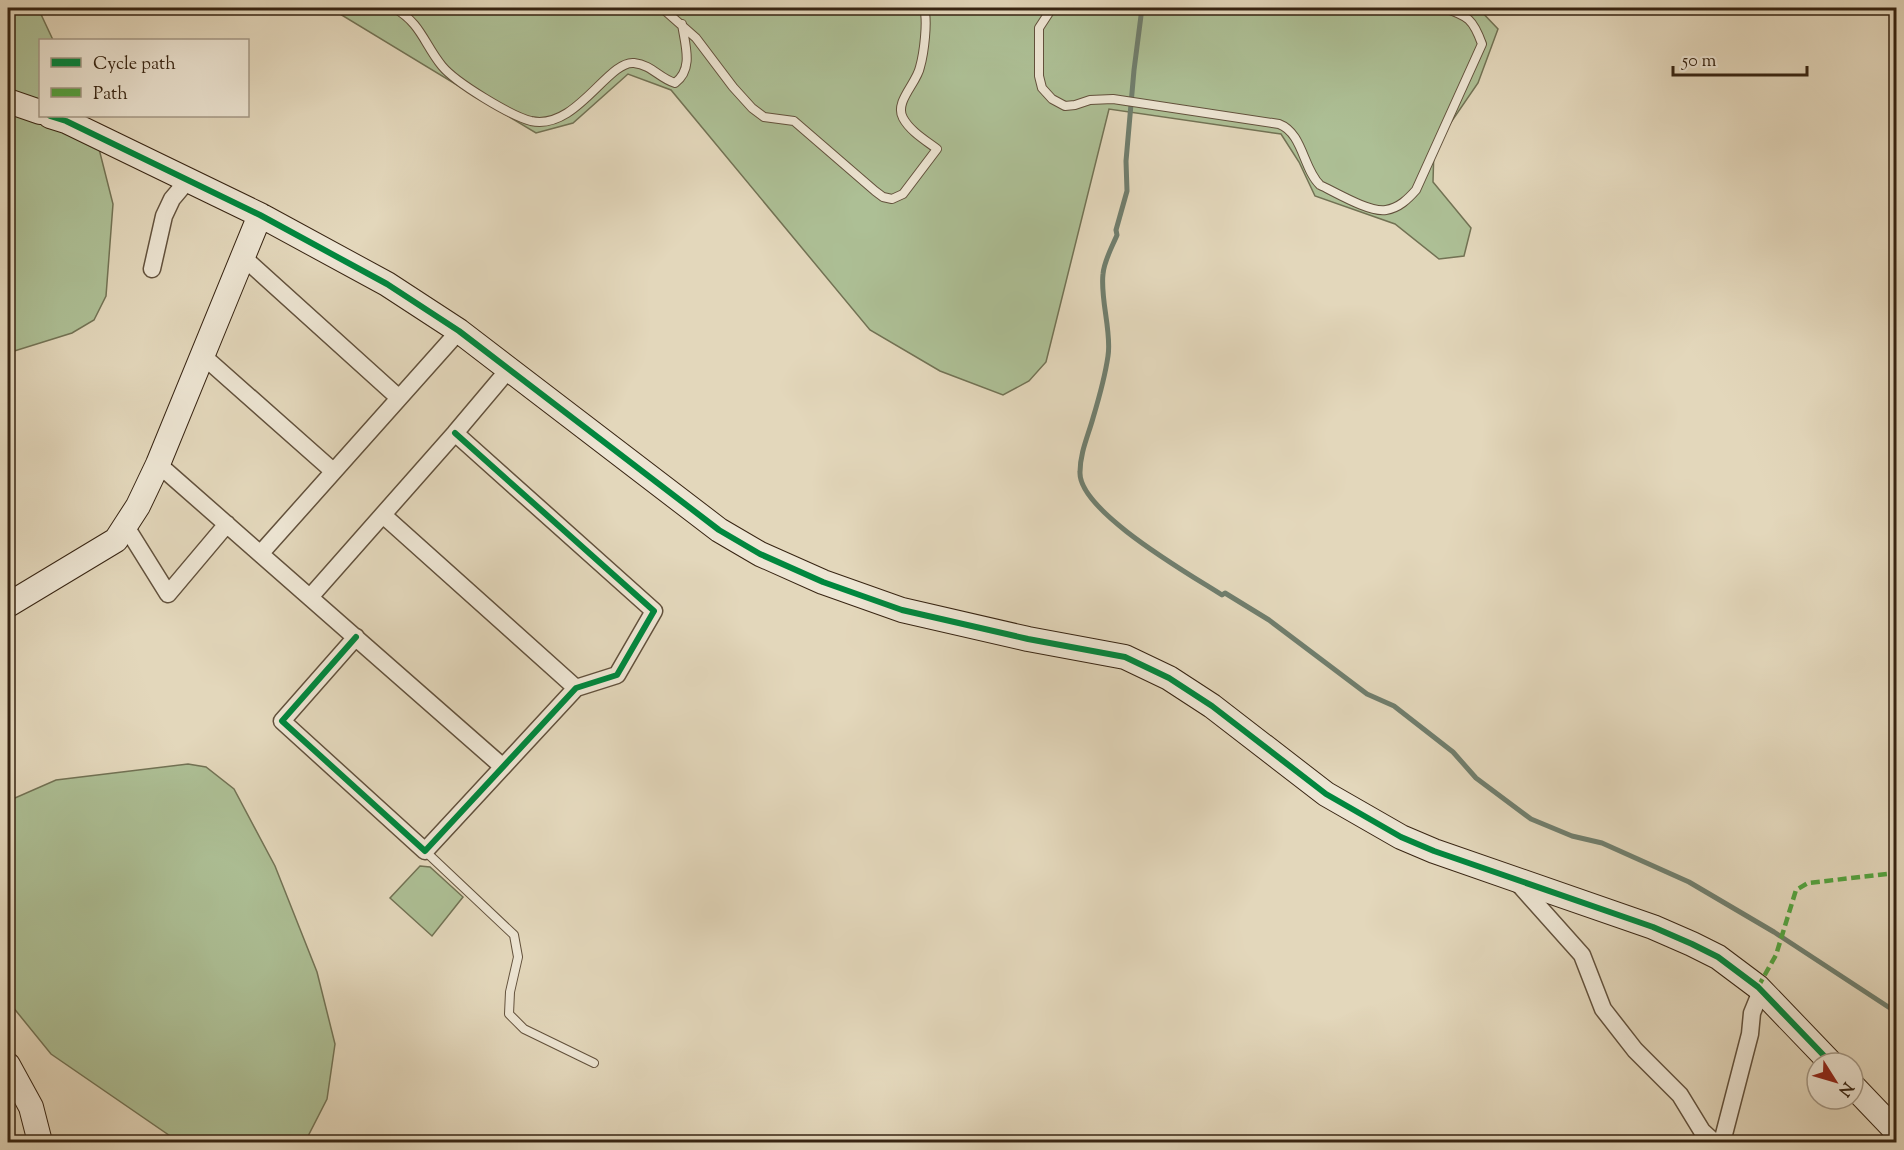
<svg xmlns="http://www.w3.org/2000/svg" width="1904" height="1150" viewBox="0 0 1904 1150" font-family="'Sorts Mill Goudy',serif">
<style>
.green{fill:#adbf95;stroke:#727254;stroke-width:1.5}
.lines{fill:none;stroke-linecap:round;stroke-linejoin:round}
.stream{stroke:#707e6d;stroke-width:5}
.lane-casing{stroke:#62513c;stroke-width:10}
.street-casing{stroke:#62513c;stroke-width:19}
.secondary-casing{stroke:#372412;stroke-width:26}
.lane{stroke:#ede5d3;stroke-width:8}
.street{stroke:#ede5d3;stroke-width:16}
.secondary{stroke:#ede5d3;stroke-width:24}
.quiet{stroke:#53a33f;stroke-width:4.5;stroke-dasharray:9 4.5;stroke-linecap:butt}
.cycleway-casing{stroke:#ede5d3;stroke-width:10}
.cycleway{stroke:#00873e;stroke-width:6}
</style>
<rect width="100%" height="100%" fill="#e3d7bb"/>
<filter id="stains"><feTurbulence type="fractalNoise" baseFrequency=".00333" numOctaves="4"/><feColorMatrix values="0 0 0 0 .2 0 0 0 0 .09 0 0 0 0 .02 0 0 0 .5 -.17"/></filter>
<radialGradient id="worn" r=".72"><stop offset=".6" stop-color="#630" stop-opacity="0"/><stop offset="1" stop-color="#630" stop-opacity=".3"/></radialGradient>
<!-- green -->
<path class="green" d="M8 8H38L53 40H40V116H87L96 137 113 204 106 296 94 320 72 333 8 353Z
M330 8H1478L1498 29 1478 83 1434 147 1433 182 1471 228 1464 256 1439 259 1395 224 1315 196 1299 162 1281 134 1109 109 1046 362 1029 381 1003 395 940 371 870 330 671 90 628 74 573 123 536 133Z
M188 764 206 767 234 789 275 866 317 972 335 1044 327 1099 305 1142H179L51 1054 8 1001V801L56 780Z
M420 866 430 867 463 897 432 936 390 898Z"/>
<g class="lines">
<!-- stream -->
<path class="stream" d="M1142 8 1134 70 1126 161 1127 191 1116 230 1117 235C1112 247 1104 261 1103 274 1100 299 1112 333 1108 356 1105 377 1099 398 1093 418 1088 436 1080 453 1080 472 1078 511 1191 575 1222 595L1225 593 1269 620 1367 694 1394 706 1453 752 1476 778 1531 819 1572 836 1602 843 1689 882 1774 932 1896 1012"/>
<!-- lane casing -->
<g class="lane-casing">
<path id="lane" d="M394 8C421 23 424 44 442 66 456 83 511 116 531 121 576 131 608 60 634 63 652 65 659 78 675 83 694 69 685 45 682 24
M662 8 696 38 733 87 752 108 764 117 794 121 875 191 883 197 892 199 903 194 937 149C925 140 910 131 903 118 894 102 917 83 920 67 924 53 928 21 924 8
M1052 8 1039 28V76L1042 88 1052 99 1065 106 1075 105 1090 100 1113 99 1279 124C1303 133 1303 169 1320 185 1335 192 1370 213 1386 210 1399 208 1408 199 1416 190L1482 44C1473 19 1468 16 1444 8
M425 851 514 935 518 957 510 992 509 1014 524 1029 594 1063"/>
</g>
<!-- street casing -->
<g class="street-casing">
<path id="street" d="M243 257 399 398
M152 269 164 216 172 199 188 180
M202 355 333 471
M158 464 503 767
M383 515 576 688
M125 525 168 594 227 524
M261 553 459 331
M311 596 455 433 509 369
M356 637 282 721 425 851 576 688 617 675 654 611 455 433
M1516 881 1582 955 1603 1009 1635 1050 1680 1095 1702 1131 1714 1142
M1722 1142 1750 1034 1752 1013 1761 991"/>
</g>
<!-- secondary casing -->
<g class="secondary-casing">
<path id="secondary" d="M8 101 40 112
M50 116 66 121 260 215 387 284 459 331 719 530 760 554 823 582 902 610 1028 639 1125 657 1169 678 1212 706 1326 794 1401 837 1434 851 1653 927 1692 944 1718 957 1758 987 1831 1063
M8 605 116 540 138 506 158 464 260 215
M8 1065 31 1107 40 1142
M1853 1086 1896 1131"/>
</g>
<!-- lane -->
<use href="#lane" class="lane"/>
<!-- street -->
<use href="#street" class="street"/>
<!-- secondary -->
<use href="#secondary" class="secondary"/>
<!-- quiet -->
<path class="quiet" d="M1758 987 1776 955 1796 890 1808 883 1896 873"/>
<!-- cycleway casing -->
<g class="cycleway-casing">
<path id="cycleway" d="M50 116 66 121 260 215 387 284 459 331 719 530 760 554 823 582 902 610 1028 639 1125 657 1169 678 1212 706 1326 794 1401 837 1434 851 1653 927 1692 944 1718 957 1758 987 1831 1063
M356 637 282 721 425 851 576 688 617 675 654 611 455 433"/>
</g>
<!-- cycleway -->
<use href="#cycleway" class="cycleway"/>
</g>
<!-- margin -->
<rect width="1904" height="1150" fill="none" stroke="#e3d7bb" stroke-width="30"/>
<rect x="9" y="9" width="1886" height="1132" fill="none" stroke="#372412" stroke-width="3"/>
<rect x="15" y="15" width="1874" height="1120" fill="none" stroke="#372412" stroke-width="1.5"/>
<!-- legend -->
<rect x="39" y="39" width="210" height="78" fill="#ede5d3" stroke="#a49886" stroke-width="1.5"/>
<rect x="51" y="58" width="30" height="9" fill="#00873e" stroke="#a49886" stroke-width="1.5"/>
<text x="93" y="69" font-size="18" fill="#372412">Cycle path</text>
<rect x="51" y="88" width="30" height="9" fill="#53a33f" stroke="#a49886" stroke-width="1.5"/>
<text x="93" y="99" font-size="18" fill="#372412">Path</text>
<!-- north arrow -->
<g transform="translate(1835 1081) rotate(127)"><circle r="28" fill="#ede5d3" stroke="#a49886" stroke-width="1.5"/>
<path d="M0-4.5L10 22L0 15L-10 22Z" fill="#8f2418"/>
<text y="-9" font-size="16" font-weight="bold" text-anchor="middle" fill="#372412">N</text>
</g>
<!-- scale -->
<path d="M1673 66v9h134v-9" fill="none" stroke="#372412" stroke-width="3"/>
<text x="1682" y="66" font-size="18" fill="#372412" stroke="#ede5d3" stroke-width="4.5" paint-order="stroke">50 m</text>
<rect width="100%" height="100%" filter="url(#stains)"/>
<rect width="100%" height="100%" fill="url(#worn)"/>
</svg>
